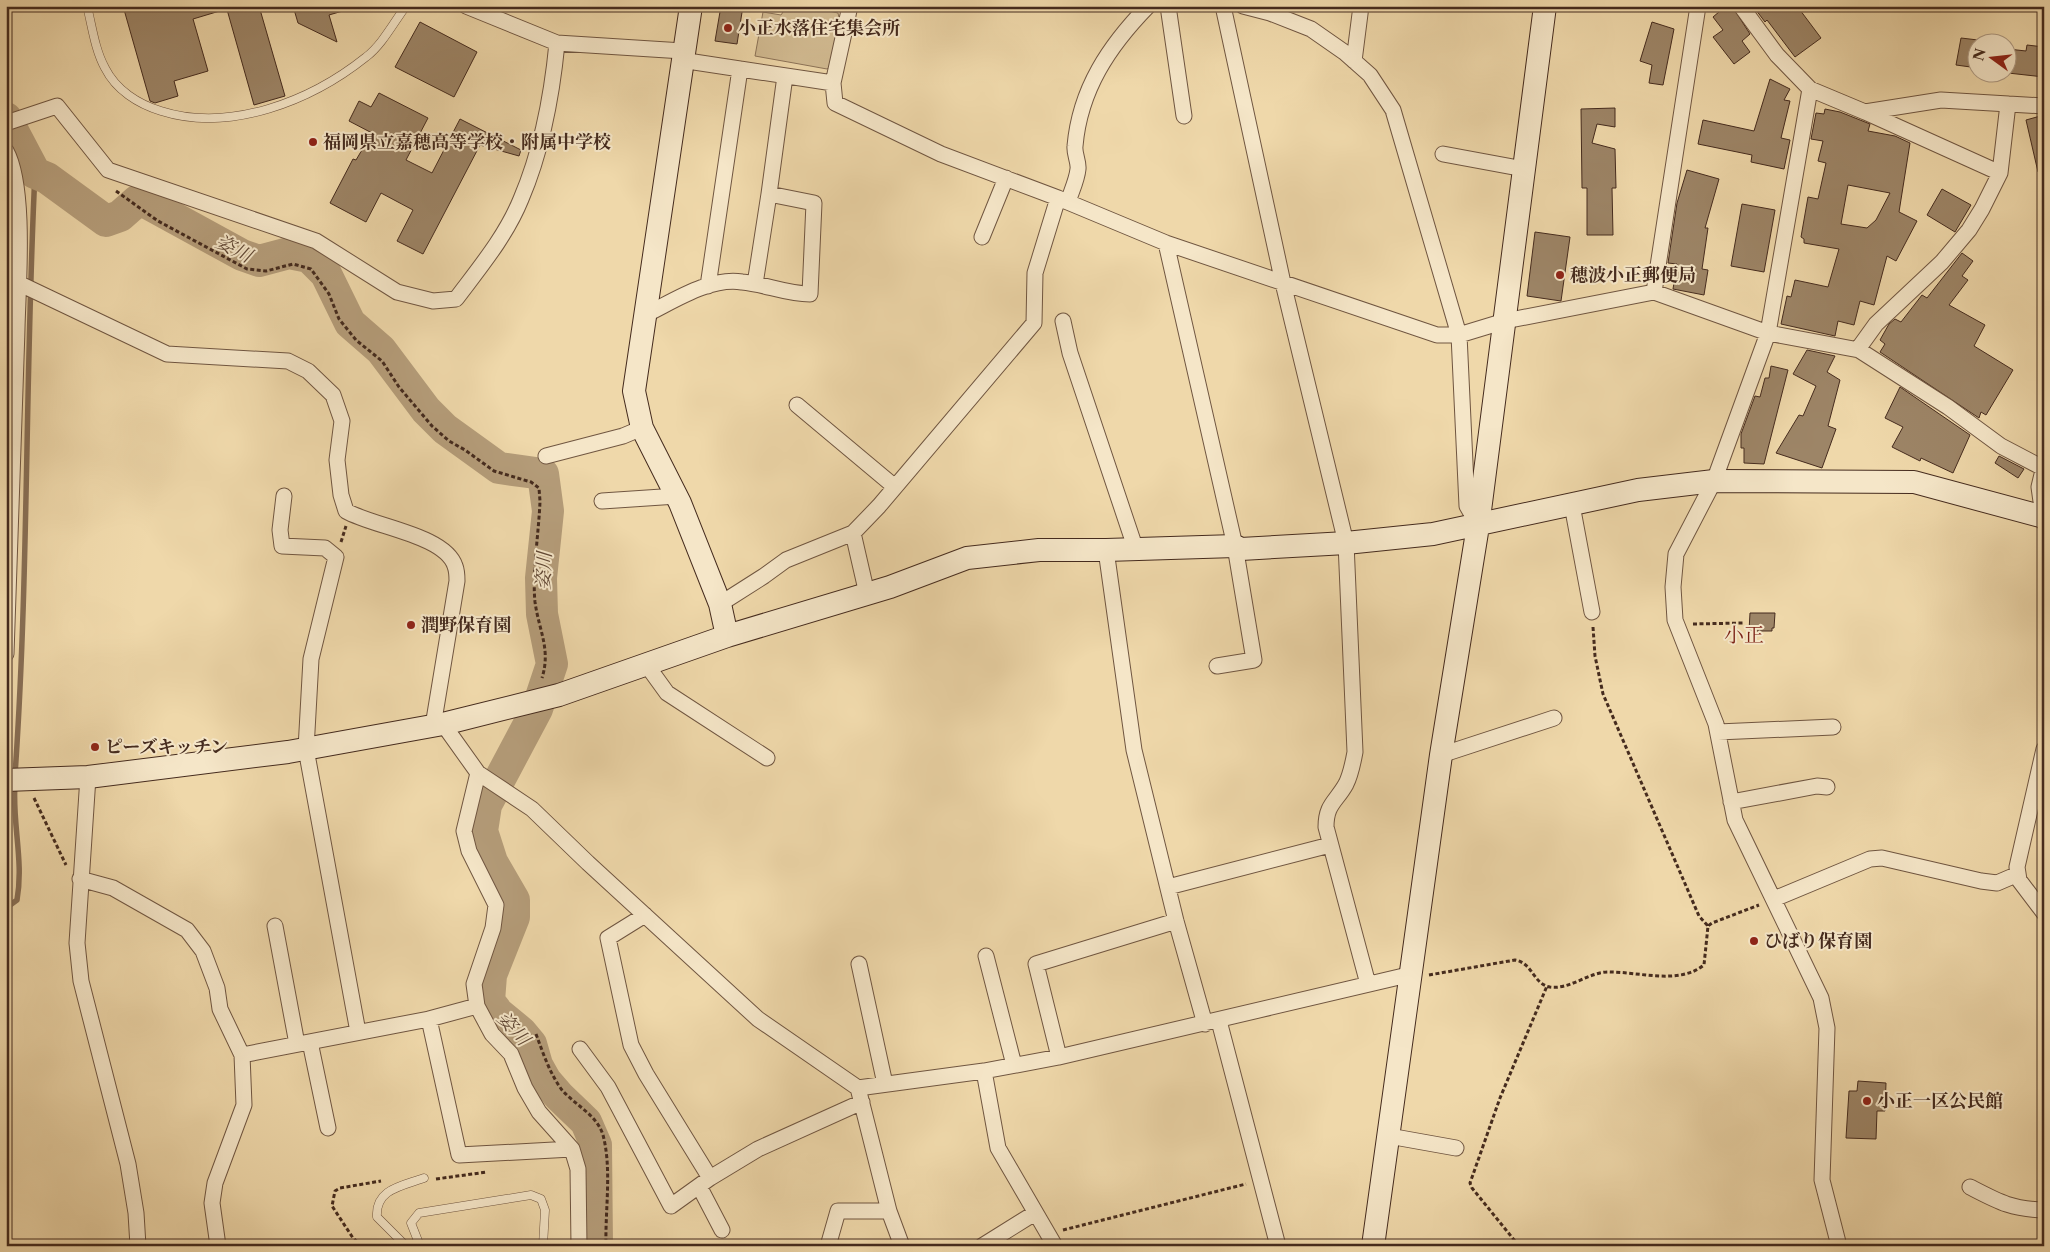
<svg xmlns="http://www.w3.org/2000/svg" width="2050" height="1252" viewBox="0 0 2050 1252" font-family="'Libre Caslon Text','Noto Serif JP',serif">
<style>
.green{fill:#d2bb92;stroke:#8c7358}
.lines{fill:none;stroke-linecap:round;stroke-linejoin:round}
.stream{stroke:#886f55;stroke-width:5.5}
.river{stroke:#b59d7a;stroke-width:32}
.building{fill:#9d8567;stroke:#452b1e;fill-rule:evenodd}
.lane-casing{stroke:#705641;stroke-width:9}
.street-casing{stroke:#705641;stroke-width:17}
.secondary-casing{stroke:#452b1e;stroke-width:24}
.path{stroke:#452b1e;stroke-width:3;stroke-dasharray:4 2.5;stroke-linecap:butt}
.lane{stroke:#f5e6c8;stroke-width:8}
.street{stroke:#f5e6c8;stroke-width:15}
.secondary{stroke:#f5e6c8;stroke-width:22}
.poi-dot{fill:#8f2418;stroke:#f5e6c8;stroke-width:2}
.labels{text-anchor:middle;stroke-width:4;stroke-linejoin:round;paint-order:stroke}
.poi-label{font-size:18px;font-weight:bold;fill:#452b1e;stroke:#f5e6c8;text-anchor:start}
.water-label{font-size:19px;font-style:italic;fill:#614835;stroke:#f5e6c8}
.quarter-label{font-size:20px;fill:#7a1f14;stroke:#f5e6c8}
</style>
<rect width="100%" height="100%" fill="#efd8aa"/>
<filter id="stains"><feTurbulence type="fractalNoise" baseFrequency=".004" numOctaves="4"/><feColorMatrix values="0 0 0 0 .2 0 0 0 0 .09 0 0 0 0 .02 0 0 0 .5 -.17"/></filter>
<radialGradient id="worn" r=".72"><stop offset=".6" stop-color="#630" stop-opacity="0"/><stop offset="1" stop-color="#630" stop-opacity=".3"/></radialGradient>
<!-- green -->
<path class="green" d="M787 6H807L838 13 840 22 830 67 827 69 755 56 763 12 781 15Z"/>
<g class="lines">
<!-- stream -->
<path class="stream" d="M15 775C29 574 25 373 35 173
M6 908 17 900C24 861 12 823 15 784"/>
<!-- river -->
<path class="river" d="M6 118 35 173 47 178 106 221 120 216 137 201 147 203 242 255 259 261 289 253 309 257 326 274 350 323 381 350 426 410 445 429 499 468 543 474 548 511 541 578 542 614 552 664 537 709 486 805 482 831 492 862 514 900V917L491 975 489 1001 498 1013 521 1032 531 1044 537 1065 546 1081 559 1096 586 1122 596 1145 597 1246"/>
</g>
<!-- building -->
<path class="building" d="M123 6H223V10L193 19 208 71 174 81 178 96 155 103 150 101Z
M226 6H259L285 96 254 105Z
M293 6H345L346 10 329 15 337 42 298 23Z
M721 6H743L737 44 715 41Z
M1726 6H1732L1750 34 1742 41 1750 52 1734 64 1713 37 1723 30 1713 17Z
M1753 6H1797L1821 38 1795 57 1767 20 1765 22Z
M420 22 477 52 454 97 395 67Z
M1652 22 1674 29 1663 85 1649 83 1652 65 1640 61Z
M1961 38 1978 40V68L1956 65Z
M2027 45 2044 47V77L2008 73V49L2026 51Z
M1770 79 1790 89 1784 100 1790 101 1781 138 1790 140 1784 169 1751 162 1752 155 1698 144 1703 120 1754 131Z
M379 93 428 118 406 160 432 173 460 119 521 150 519 156 480 145 423 254 397 241 413 210 381 193 366 222 330 203 353 159 356 160 372 133 349 121 359 101 371 107Z
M1615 108V127L1597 124 1592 143 1615 149 1616 188H1612L1613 235H1587V188H1582L1581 109Z
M1825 109 1840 112 1870 124 1868 131 1895 136 1910 143 1899 212 1917 221 1896 261 1887 256 1874 305 1860 301 1854 325 1838 321 1835 336 1781 324 1787 296 1791 297 1795 280 1828 287 1839 249 1804 243V239L1801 237 1808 197 1818 199 1826 163 1818 161 1823 141 1811 139 1816 113 1824 114ZM1848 185 1890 193 1876 220 1867 228 1841 224Z
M2044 115V171L2038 172 2026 120Z
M1687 170 1719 179 1705 228H1708L1702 269 1708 270 1704 295 1673 289 1677 264 1668 263 1677 203Z
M1942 189 1971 205 1955 232 1927 215Z
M1742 204 1775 210 1764 272 1731 266Z
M1535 232 1570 237 1561 301 1527 296Z
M1962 253 1973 261 1962 276 1968 280 1949 305 1985 325 1974 346 2013 370 1986 415 1981 412 1979 418 1880 352 1885 344 1880 340 1889 324 1895 319 1901 322 1922 295 1927 298Z
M1807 350 1835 356 1827 372 1840 380 1828 426 1836 429 1822 468 1776 453 1799 415 1803 416 1816 386 1793 374Z
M1771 366 1788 370 1764 464 1744 463V448H1741V434L1755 396 1760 397 1765 378H1769Z
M1900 387 1970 435 1953 473 1921 458 1920 461 1892 447 1903 427 1885 418Z
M1999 456 2024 469 2018 478 1995 463Z
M1750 613H1775L1774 628H1772V631H1749Z
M1858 1081 1886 1083 1885 1111H1877L1876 1139 1846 1138 1849 1091H1857Z"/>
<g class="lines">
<!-- lane casing -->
<g class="lane-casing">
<path id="lane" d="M87 6C92 26 95 50 105 68 116 90 138 104 161 111 230 133 311 101 366 57 382 45 394 22 406 6
M406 1246 377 1217C375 1189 402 1186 424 1178
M420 1246 411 1223 419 1213 531 1195 541 1199 545 1210 543 1246"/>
</g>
<!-- street casing -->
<g class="street-casing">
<path id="street" d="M466 6 557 43 683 51
M850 6 833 83 835 103 941 154 1058 198 1166 243 1437 335H1459L1505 321 1654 292 1768 333 1859 350 1948 407 2001 446 2043 468
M1168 6 1184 116
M1223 6 1283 283 1346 543 1355 752C1353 763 1351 774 1346 784 1336 802 1326 804 1326 827L1368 984
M1243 6 1270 13 1311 29 1344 52 1370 75 1393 110 1459 335 1467 506 1478 525
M1741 6 1777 55 1810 89 1768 333 1714 481 1676 554 1673 587 1675 620 1716 724 1735 820 1821 998 1827 1028 1822 1180 1839 1246
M681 60 833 83
M1354 61 1361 6
M1810 89 1865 112 1941 100 2044 106
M1865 112 2000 173
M6 123 57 106 108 170 316 241 397 292 433 301 456 299C480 267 506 236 521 199 542 150 552 95 557 43
M6 151C26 187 18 285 17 328 14 437 10 546 6 654
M1443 154 1524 169
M1068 202C1071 192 1077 180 1078 169 1079 162 1074 154 1075 146 1080 89 1109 46 1148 6
M982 237 1006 178
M1166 243 1235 546 1254 660 1217 666
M18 283 167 354 288 361 308 371 333 395 342 421 337 460 341 495 346 511C374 527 445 535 455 566 457 571 457 577 457 581L433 726
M755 284 769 194
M708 286 740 69
M1654 292 1698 6
M645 315C674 301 709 277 742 282 765 284 786 294 810 294L814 203 769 194 785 76
M1063 321 1070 353 1136 550
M1858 349 1876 324 1942 262 1969 230 1982 209 2000 173 2008 104
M797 405 895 487
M546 456 623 436 642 428
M2044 466 2039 487 2044 523
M284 496 280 530 282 546 325 548 336 557 311 659 306 749 358 1032
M602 501 677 496
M1572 505 1592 612
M853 533 867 594
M1106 550 1134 750 1176 921 1205 1024
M720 604 764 576 786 560 853 533 879 506 1034 323 1035 273 1058 198
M646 664 667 693 767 758
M443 724 478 773 532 809 588 863 758 1019 858 1088 889 1211 902 1246
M1718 732 1833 727
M2044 749 2017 867 2019 880 2044 913
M1441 755 1554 718
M478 773 464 831 469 851 496 905 493 928 474 984 477 1006 492 1034 511 1054 525 1088 539 1112 572 1149 578 1169 579 1246
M88 777 77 943 81 981 128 1164 136 1213 138 1246
M1731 802 1817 786 1827 787
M80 879 113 888 187 930 203 951 217 988 220 1009 242 1055 244 1105 215 1183 212 1203 218 1246
M1168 887 1330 845
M1774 899 1870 859 1882 858 1981 881 1997 883 2018 874
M645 915 608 938 631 1045 646 1074 710 1178 758 1149 862 1102
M275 926 297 1044
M986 956 1014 1065
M859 964 885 1084
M429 1019 477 1006
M1219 1021 1278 1246
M310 1042 328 1128
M580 1049 608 1087 671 1206 710 1178
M242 1055 429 1019 459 1155 572 1149
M1059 1057 1036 964 1176 921
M984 1071 998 1148 1055 1246
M858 1088 984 1071 1059 1057 1412 974
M1389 1136 1456 1148
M699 1186 722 1230
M1970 1187C1999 1202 2011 1209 2044 1210
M828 1246 838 1211H889
M982 1246 1035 1213"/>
</g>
<!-- secondary casing -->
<g class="secondary-casing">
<path id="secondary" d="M691 6 634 391 642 428 680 503 720 604 727 636
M6 780 88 777 288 752 443 724 559 695 727 636 890 587 967 558 1039 550H1106L1235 546 1241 549 1346 543 1433 534 1638 490 1714 481 1914 482 2044 517
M1373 1246 1441 755 1478 526 1545 6"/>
</g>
<!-- path -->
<path class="path" d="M116 191 158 221 247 269 266 271 293 264 311 269 329 294 339 319 356 340 382 361 399 387 432 426 449 441 465 450 494 471 531 482 539 488 540 501C539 531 532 574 535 602 539 631 551 649 542 678
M341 542 346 526
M1693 624 1743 623
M1593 627 1595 656 1603 694 1699 916 1708 926
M34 798 66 865
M1429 975 1515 960C1533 963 1533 984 1550 987 1570 990 1590 971 1610 972 1640 972 1679 985 1704 965L1708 926 1712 923 1759 905
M536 1034C543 1053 550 1074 562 1090 575 1105 597 1115 603 1135 612 1169 605 1210 606 1246
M436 1179 487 1172
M1063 1230 1246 1184
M362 1246 353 1238 332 1206 335 1191 340 1188 381 1181
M1519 1246 1472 1188 1470 1183 1500 1098 1547 986"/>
<!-- lane -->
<use href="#lane" class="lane"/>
<!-- street -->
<use href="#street" class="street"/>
<!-- secondary -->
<use href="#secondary" class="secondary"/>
</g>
<!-- markers -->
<g class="poi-dot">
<circle cx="728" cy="28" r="5"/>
<circle cx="313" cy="142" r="5"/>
<circle cx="1560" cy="275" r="5"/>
<circle cx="411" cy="625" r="5"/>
<circle cx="95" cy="747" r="5"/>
<circle cx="1754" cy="941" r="5"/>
<circle cx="1867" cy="1101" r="5"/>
</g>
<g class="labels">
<!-- poi labels -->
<g class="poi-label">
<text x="738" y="34">小正水落住宅集会所</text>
<text x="323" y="148">福岡県立嘉穂高等学校・附属中学校</text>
<text x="1570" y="281">穂波小正郵便局</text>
<text x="421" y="631">潤野保育園</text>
<text x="105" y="753">ピーズキッチン</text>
<text x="1764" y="947">ひばり保育園</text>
<text x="1877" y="1107">小正一区公民館</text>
</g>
<!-- water labels -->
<g class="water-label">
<text transform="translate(234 248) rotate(27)" y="7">姿川</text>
<text transform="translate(543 571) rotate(-87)" y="7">姿川</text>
<text transform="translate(514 1028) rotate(48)" y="7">姿川</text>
</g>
<!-- quarter labels -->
<g class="quarter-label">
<text x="1744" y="642">小正</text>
</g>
</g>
<!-- margin -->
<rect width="2050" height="1252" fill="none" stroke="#efd8aa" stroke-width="25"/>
<rect x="8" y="8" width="2035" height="1237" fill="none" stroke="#452b1e" stroke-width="2.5"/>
<rect x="12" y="12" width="2025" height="1227" fill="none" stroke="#452b1e"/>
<!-- north arrow -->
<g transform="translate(1992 58) rotate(285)"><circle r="24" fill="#f5e6c8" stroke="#af9b84"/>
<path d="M0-4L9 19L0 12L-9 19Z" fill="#8f2418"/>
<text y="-8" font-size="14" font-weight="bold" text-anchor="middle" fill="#452b1e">N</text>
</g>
<rect width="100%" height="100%" filter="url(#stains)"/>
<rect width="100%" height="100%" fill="url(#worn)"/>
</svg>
